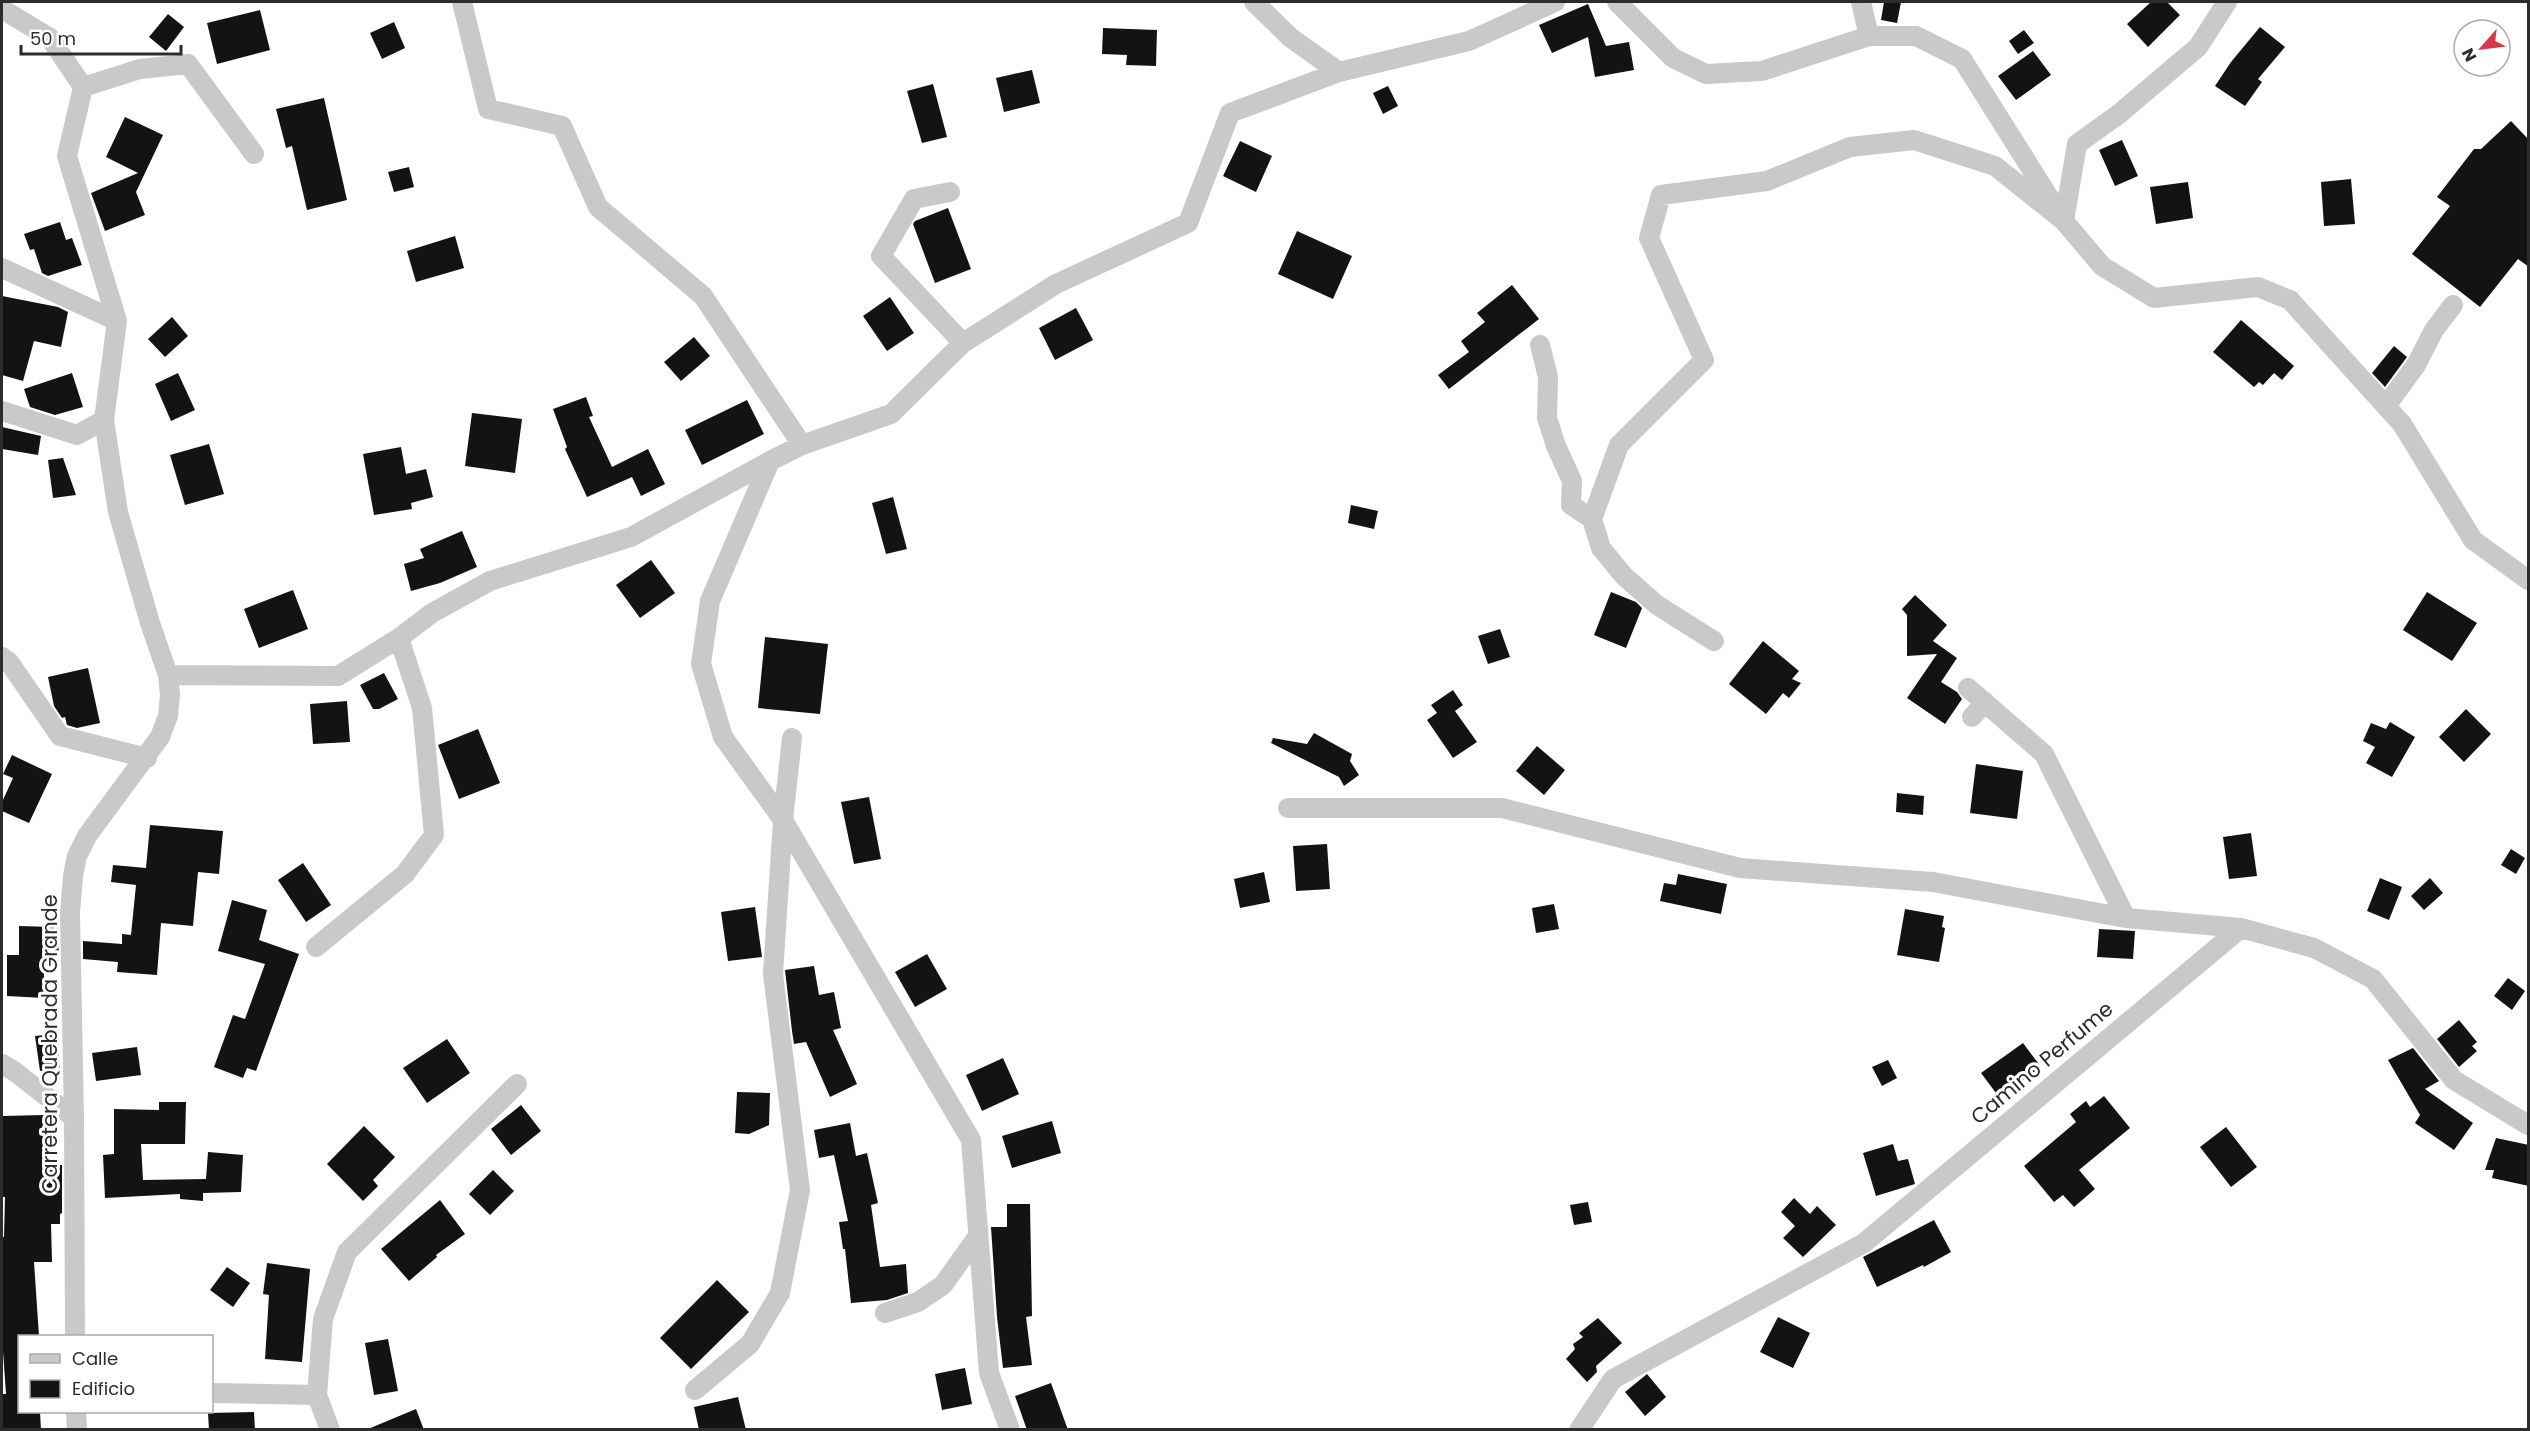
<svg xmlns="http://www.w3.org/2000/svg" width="2530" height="1431" viewBox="0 0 2530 1431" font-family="Poppins,sans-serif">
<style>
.building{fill:#131313}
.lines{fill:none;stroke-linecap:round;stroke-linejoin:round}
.street{stroke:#c9c9c9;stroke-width:20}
.labels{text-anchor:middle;stroke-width:6;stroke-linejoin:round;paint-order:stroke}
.street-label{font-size:21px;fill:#2c2c2c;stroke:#fff}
</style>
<rect width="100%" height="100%" fill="#fff"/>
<!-- building -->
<path class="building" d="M1884 2H1901L1897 23 1881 20Z
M2151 2H2167L2180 15 2148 47 2127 24Z
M1588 4 1606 46 1629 42 1634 70 1595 77 1588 37 1552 53 1539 25Z
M260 10 270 50 217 64 207 23Z
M168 14 184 27 166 51 149 37Z
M394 22 405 48 382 59 370 33Z
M2260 27 2285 47 2258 79 2262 82 2245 106 2215 86 2231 62Z
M1103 28 1157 30 1156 66 1126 65 1127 55 1102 54Z
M2024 30 2034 43 2018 54 2009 41Z
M2033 51 2051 75 2016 100 1998 76Z
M1032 70 1040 103 1004 112 996 78Z
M933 84 947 137 922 143 907 91Z
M1388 86 1398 106 1383 114 1373 93Z
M324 98 347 200 307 210 292 146 286 148 276 109Z
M125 117 163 135 136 192 145 215 105 231 91 193 138 173 106 157Z
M2511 121 2529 140V267L2518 259 2480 307 2412 254 2450 206 2437 197 2474 149H2481Z
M2122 140 2138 176 2115 186 2099 150Z
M1240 141 1272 156 1256 192 1223 176Z
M409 167 414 187 394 192 388 172Z
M2351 179 2355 224 2324 226 2321 182Z
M2188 182 2193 218 2156 224 2150 187Z
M948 208 971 269 935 283 913 224 915 221Z
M60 222 66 240 72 238 82 265 48 276 42 273 34 249 30 250 24 234Z
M1297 231 1352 256 1333 299 1278 274Z
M455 236 464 268 416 282 407 251Z
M1512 285 1539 319 1449 389 1438 375 1469 352 1461 341 1485 322 1477 313Z
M2 296 58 307 68 312 61 347 34 341 23 381 2 375Z
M890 297 914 333 887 351 863 316Z
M1076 308 1093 340 1055 360 1039 328Z
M172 317 188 336 165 357 148 339Z
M2241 320 2294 366 2282 380 2274 373 2263 385 2259 382 2254 387 2213 352Z
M694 337 710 356 681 381 664 362Z
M2394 346 2407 357 2385 387 2372 373Z
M72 373 83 407 55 415 30 407 24 389Z
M178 373 195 410 171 421 155 384Z
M586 397 593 416 589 417 612 467 648 449 665 484 641 496 632 477 587 497 565 449 567 447 553 409Z
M747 400 764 434 702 465 685 430Z
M472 413 522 419 515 473 465 466Z
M2 427 41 436 38 455 2 449Z
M209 444 224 494 185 505 170 455Z
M401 447 406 474 426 469 433 497 411 503 412 509 374 515 363 454Z
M63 458 76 495 53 498 48 460Z
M893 497 907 549 886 554 872 503Z
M1351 505 1378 511 1374 529 1348 523Z
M462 531 477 567 440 583 411 591 404 564 424 558 420 549Z
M651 560 675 593 640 618 616 585Z
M293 590 308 629 259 648 244 609Z
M1611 592 1636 602 1642 608 1626 648 1594 635Z
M2427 592 2477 623 2452 661 2403 630Z
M1915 595 1947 625 1933 641 1957 658 1941 682 1957 692 1962 699 1945 724 1907 698 1937 654 1907 656V615L1902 609Z
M1500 629 1510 657 1488 664 1478 636Z
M765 637 828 644 820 714 758 708Z
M1763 641 1799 671 1792 679 1801 683 1789 698 1783 693 1766 714 1729 684Z
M88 668 100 723 77 728 67 725 65 717 62 718 54 706 48 677Z
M384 673 398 699 379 709H373L360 685Z
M1453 690 1463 705 1455 711 1477 742 1453 758 1427 720 1437 713 1431 705Z
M347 701 350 742 313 744 310 704Z
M2466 709 2491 734 2464 762 2439 737Z
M2390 722 2415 737 2392 777 2366 763 2375 747 2363 741 2371 723 2386 729Z
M478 729 500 783 459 799 438 745Z
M1314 733 1352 754 1350 761 1359 775 1344 786 1339 777 1271 743 1273 738 1307 744Z
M1537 746 1565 770 1544 795 1516 771Z
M12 755 52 774 29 823 2 811V802L13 778 3 774Z
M1976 764 2023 771 2017 819 1970 813Z
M1897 793 1924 796 1923 815 1896 812Z
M869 797 881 859 854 864 841 802Z
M150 825 223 831 219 874 198 872 193 926 161 923 157 975 117 972 118 962 83 959V941L122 944V934L131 935 136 885 111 882 113 865 146 868Z
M2251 833 2257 876 2229 879 2223 837Z
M1327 844 1330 889 1296 891 1293 846Z
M2511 849 2525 858 2516 874 2501 865Z
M303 863 331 905 306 922 278 880Z
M1264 872 1270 902 1240 908 1234 879Z
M1678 874 1727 884 1721 914 1660 901 1664 883 1676 885Z
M2380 878 2402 887 2389 920 2367 911Z
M2430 878 2443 893 2424 910 2411 896Z
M232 900 267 910 259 940 299 954 256 1071 247 1068 243 1078 214 1067 233 1015 245 1019 265 964 218 951Z
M1554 904 1559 929 1536 933 1532 908Z
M755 907 762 957 728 961 721 912Z
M1905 909 1944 916 1942 927 1945 928 1939 962 1897 955Z
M19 926 54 927V938L58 939 59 957 54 956V960H44V998L7 996V955H19Z
M2099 929 2135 931 2133 959 2097 957Z
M927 954 947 989 915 1007 895 972Z
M814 966 819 995 834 992 841 1028 833 1030 857 1084 830 1097 806 1042 794 1044 792 1031 785 970Z
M2508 978 2525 991 2512 1010 2494 996Z
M2459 1020 2477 1042 2472 1046 2477 1051 2459 1067 2437 1039Z
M56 1034 60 1068 40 1071 35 1036Z
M447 1039 470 1073 427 1103 403 1068Z
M2023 1043 2041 1067 1999 1097 1981 1073Z
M137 1047 141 1075 96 1081 92 1053Z
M2413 1048 2439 1081 2425 1089 2473 1123 2454 1150 2415 1123 2420 1115 2388 1060Z
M1003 1058 1019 1094 982 1111 966 1075Z
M1888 1060 1897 1078 1882 1086 1872 1067Z
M737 1092 770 1093 769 1125 749 1134 735 1133Z
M2104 1096 2130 1128 2079 1170 2095 1189 2074 1207 2063 1195 2054 1202 2024 1166 2076 1122 2070 1114 2086 1101 2090 1107Z
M159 1102H186L185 1144H141L143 1180 206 1179 208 1152 243 1155 241 1192 203 1193V1201L180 1199V1194L105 1198 103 1155 114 1154V1109L159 1110Z
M521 1105 541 1131 511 1155 491 1129Z
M44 1115 46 1165H62V1213L60 1214V1224H51L52 1262H34L39 1336H20V1412H40L41 1430H2V1394H6L2 1337V1237H4L5 1197H2V1116Z
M1052 1121 1061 1153 1012 1168 1002 1136Z
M850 1123 856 1156 867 1153 878 1203 871 1205 880 1267 906 1264 908 1293 887 1300 851 1303 845 1249H843L839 1222 848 1221 834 1155 819 1158 814 1130Z
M364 1126 395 1157 373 1180 378 1186 363 1201 327 1164Z
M2226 1127 2257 1167 2231 1187 2200 1147Z
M2496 1138 2529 1145V1186L2492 1178 2494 1170H2485Z
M1893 1144 1898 1161 1908 1159 1915 1184 1876 1196 1863 1153Z
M493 1170 514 1191 490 1215 469 1194Z
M1794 1198 1810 1214 1817 1206 1836 1225 1803 1257 1783 1238 1795 1226 1781 1212Z
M440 1200 465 1234 436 1255 437 1257 409 1281 381 1249Z
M1588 1202 1592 1222 1574 1225 1570 1205Z
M1007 1204H1030L1032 1316 1026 1317 1032 1365 1003 1368 997 1317 991 1227H1007Z
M1934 1220 1951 1252 1924 1267 1923 1265 1877 1287 1863 1257Z
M267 1263 310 1269 302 1362 265 1359 269 1295 263 1294Z
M227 1267 250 1283 233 1307 210 1290Z
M717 1280 749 1312 691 1369 660 1338Z
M1778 1317 1810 1333 1793 1368 1760 1352Z
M1598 1318 1622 1343 1596 1366 1597 1372 1587 1382 1566 1359 1575 1349 1573 1344 1583 1337 1579 1333Z
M388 1339 398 1391 374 1395 365 1343Z
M965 1368 972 1404 942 1410 935 1374Z
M1647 1374 1666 1397 1645 1416 1625 1392Z
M1051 1383 1068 1430H1027L1015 1396Z
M738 1397 746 1430H699L694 1407Z
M416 1409 424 1430H368V1429Z
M254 1412 255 1430H209L208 1413Z"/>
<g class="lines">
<!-- street -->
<path class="street" d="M462 2 488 109 562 126 598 207 703 296 802 445
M1254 2 1291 38 1339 72
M1617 2 1673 58 1706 74 1762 71 1869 36H1916L1962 59 2064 221 2102 266 2154 298 2258 287 2290 300 2402 424 2473 540 2528 580
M1861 2 1869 36
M2 9 50 38 83 87 67 156 117 321 104 420 118 512 150 623 168 675 170 695 168 716 160 737 87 836 77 856 73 876 70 913 74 1118 75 1336
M83 87 140 69 188 64 254 154
M950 192 914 199 881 256 963 343
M2 268 117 321
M1540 345 1548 377 1547 418 1556 446 1572 481 1571 505 1592 519
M2386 406 2416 365 2434 330 2453 305
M2 411 77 435 104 420
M1714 641 1657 605 1624 576 1601 548 1592 519 1619 445 1704 360 1649 238 1661 195 1767 181 1850 147 1914 140 1995 166 2064 221 2077 144 2119 114 2198 47 2227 2
M2 657 9 662 60 736 147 758
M168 675 338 676 399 638 432 613 490 581 631 537 770 461 802 445 891 414 963 343 1056 284 1188 223 1230 113 1339 72 1469 41 1555 2
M1968 688 2044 754 2126 918
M1972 717 1985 702
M792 738 783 820 971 1140 989 1373 1010 1430
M1288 808H1502L1740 868 1933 882 2126 918 2241 928 2314 948 2373 979 2454 1080 2528 1125
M316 947 405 874 434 835 422 708 399 638
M2 1064 14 1071 74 1118
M885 1313 918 1302 943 1285 978 1236
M695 1390 750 1344 780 1293 800 1190 773 974 783 820 723 737 701 664 710 601 770 461
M212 1393 317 1395
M76 1412 77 1430
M330 1430 317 1395 323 1319 347 1252 517 1084
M1579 1430 1613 1379 1864 1243 2241 928"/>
</g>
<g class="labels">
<!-- street labels -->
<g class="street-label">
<text transform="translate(50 1044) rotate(-90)" y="7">Carretera Quebrada Grande</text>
<text transform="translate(2042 1063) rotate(-40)" y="7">Camino Perfume</text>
</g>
</g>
<!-- border -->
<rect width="2530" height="1431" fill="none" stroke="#2c2c2c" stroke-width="6"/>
<!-- legend -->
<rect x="18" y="1335" width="195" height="78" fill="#ffffff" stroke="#ababab" stroke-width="1.5"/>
<rect x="30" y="1354" width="30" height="9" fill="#c9c9c9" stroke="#ababab" stroke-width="1.5"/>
<text x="72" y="1365" font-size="18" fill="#2c2c2c">Calle</text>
<rect x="30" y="1380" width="30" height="18" fill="#131313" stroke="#ababab" stroke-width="1.5"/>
<text x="72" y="1395" font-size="18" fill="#2c2c2c">Edificio</text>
<!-- north arrow -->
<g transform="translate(2482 48) rotate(242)"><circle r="28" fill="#ffffff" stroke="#ababab" stroke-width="1.5"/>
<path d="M0-4.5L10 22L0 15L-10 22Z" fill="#d9384a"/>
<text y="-9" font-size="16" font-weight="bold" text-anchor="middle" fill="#2c2c2c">N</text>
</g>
<!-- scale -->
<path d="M21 45v9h160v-9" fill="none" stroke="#2c2c2c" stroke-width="3"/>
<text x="30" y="45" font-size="18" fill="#2c2c2c" stroke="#ffffff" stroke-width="4.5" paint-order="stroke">50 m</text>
</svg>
